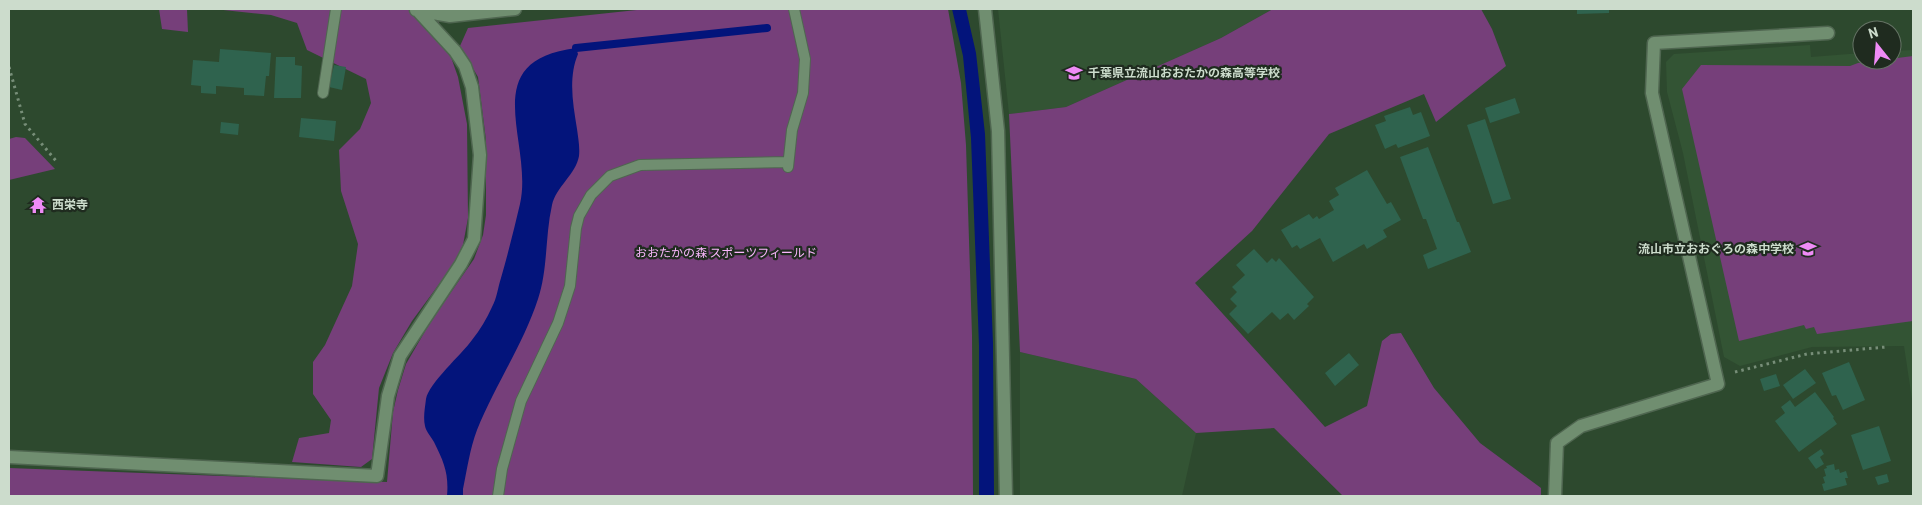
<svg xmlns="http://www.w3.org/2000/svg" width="1922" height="505" viewBox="0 0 1922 505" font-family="Barlow,'Noto Sans JP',sans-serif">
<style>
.built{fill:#335434}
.green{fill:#763f7a}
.water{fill:#03147b}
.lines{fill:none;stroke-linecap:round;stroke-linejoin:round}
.stream{stroke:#03147b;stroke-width:8}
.building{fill:#2f634e}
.lane-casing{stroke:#4f6650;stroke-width:12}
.street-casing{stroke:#4f6650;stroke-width:15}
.path{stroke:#778e78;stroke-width:3;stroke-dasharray:2.5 4;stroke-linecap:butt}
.lane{stroke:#708e70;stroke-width:10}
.street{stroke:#708e70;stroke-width:12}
.labels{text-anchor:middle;stroke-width:4.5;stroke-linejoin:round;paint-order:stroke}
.poi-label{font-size:12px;font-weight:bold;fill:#ccdccc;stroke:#1f2b1f;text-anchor:start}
.park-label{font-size:12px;fill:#fab7fd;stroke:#1f2b1f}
</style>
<rect width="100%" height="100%" fill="#2d492e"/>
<!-- built -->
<path class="built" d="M998 9H1273L1221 38 1066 107 1009 114Z
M1810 45 1811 57 1862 53V60H1892V51L1913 50V406L1904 346 1812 347 1740 366 1724 357 1683 153 1667 92 1666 62 1674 54Z
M1020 352 1136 379 1196 433 1182 496H1020Z"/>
<!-- green -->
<path class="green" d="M159 9H187L188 32 162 29Z
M214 9H434L458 77 467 124 468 218 463 245 453 265 412 321 393 353 379 388 372 459 361 467 292 462 299 438 329 433 331 420 313 394V362L325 345 352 286 358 244 341 191 339 150 360 129 371 103 366 79 307 50 297 23 271 15Z
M646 9H948L961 83 966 145 972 335 973 496H9V468L387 482 393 412 398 390 406 364 431 321 474 259 483 235 486 215V140L478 77 460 46 468 28Z
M1273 9H1481L1492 29 1506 66 1436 122 1424 94 1329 134 1252 231 1195 283 1325 427 1367 406 1382 341 1391 334 1401 333 1434 388 1480 443 1541 488V496H1343L1274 428 1196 433 1136 379 1020 352 1009 114 1066 107 1221 38Z
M1913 56V321L1817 334 1814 327 1806 329 1804 325 1739 341 1682 89 1701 65 1850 66 1858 63Z
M16 137 25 138 55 169 9 180V139Z"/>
<!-- water -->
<path class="water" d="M952 9H966L976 53 985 134 993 344 994 496H979V345L971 138 963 56Z
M576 48 578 54C568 78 573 104 577 129 578 137 580 147 579 156 576 174 556 187 552 205 545 236 548 269 538 299 523 345 495 385 477 430 470 448 467 470 463 489V496H447C449 474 444 462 434 442 431 437 426 431 425 426 423 417 425 408 426 399 429 383 462 354 472 340 480 330 487 318 492 307 497 298 498 287 501 278 508 254 514 229 520 204 534 142 474 61 576 48Z"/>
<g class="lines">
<!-- stream -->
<path class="stream" d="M576 48 767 28"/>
</g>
<!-- building -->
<path class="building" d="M1577 9H1609V13L1577 14Z
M220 49 271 53 269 76H266L264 96 244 95V88L216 86V94L201 93V86L191 85 193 60 219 62Z
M276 57H295V65L302 66 301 98H274Z
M334 65 346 67 342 90 329 87Z
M1515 98 1520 113 1490 123 1485 108Z
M1410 107 1413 115 1421 112 1430 136 1398 148 1396 144 1385 149 1375 125 1386 121 1384 116Z
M301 118 336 121 334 141 299 137Z
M1485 119 1511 199 1493 204 1467 125Z
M221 122 239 124 238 135 220 133Z
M1428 147 1457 222H1459L1471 252 1428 269 1423 255 1437 249 1426 219H1423L1400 157Z
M1367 170 1387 204 1391 202 1401 220 1383 230 1387 237 1367 249 1364 244 1333 262 1320 238 1300 249 1297 245 1292 248 1281 230 1309 214 1313 219 1317 216 1319 219 1334 210 1329 201 1339 195 1335 188Z
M1254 249 1267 263 1272 258 1276 262 1279 258 1314 297 1307 304 1309 306 1294 320 1288 313 1280 320 1272 312 1248 334 1229 314 1237 306 1230 299 1237 292 1232 287 1245 275 1236 265Z
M1349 353 1359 365 1335 386 1325 373Z
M1849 362 1865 400 1843 410 1836 395 1832 396 1822 373Z
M1805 369 1816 383 1793 399 1783 385Z
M1776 374 1780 386 1764 391 1760 379Z
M1815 392 1834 417 1833 418 1837 424 1799 452 1775 421 1785 413 1781 407 1790 400 1795 407Z
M1879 426 1891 461 1863 470 1851 435Z
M1821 449 1824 454 1820 457 1824 464 1816 469 1808 458Z
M1834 464 1835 470 1839 469 1840 473 1846 471 1848 478H1845L1847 485 1824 491 1822 484 1825 483 1823 477 1826 476 1824 469 1827 468 1826 466Z
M1887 474 1889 482 1878 485 1875 477Z"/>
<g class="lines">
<!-- lane casing -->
<g class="lane-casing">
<path id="lane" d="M323 93 336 9
M788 167 792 130 803 93 805 59 794 9
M498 496 502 469 521 401 558 323 570 286 576 228 579 216 591 195 610 176 640 165 788 162"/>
</g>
<!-- street casing -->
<g class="street-casing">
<path id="street" d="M985 9 998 131 1006 496
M416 10 450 16 515 9
M9 457 377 476 388 396 400 356 461 264 474 239 480 155 472 87 465 66 455 51 419 12
M1555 496 1557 443 1581 426 1718 384 1652 93 1654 43 1828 33"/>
</g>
<!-- path -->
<path class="path" d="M9 67 25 124 57 162
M1735 372 1807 354 1886 347"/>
<!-- lane -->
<use href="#lane" class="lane"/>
<!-- street -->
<use href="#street" class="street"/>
</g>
<!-- icons -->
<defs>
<g id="school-bare" transform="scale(1.35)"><path d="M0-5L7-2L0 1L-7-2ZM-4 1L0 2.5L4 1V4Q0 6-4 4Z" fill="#ef8bf6" stroke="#1f2b1f" stroke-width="2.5" paint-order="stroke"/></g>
<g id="temple-bare" transform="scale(1.35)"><path d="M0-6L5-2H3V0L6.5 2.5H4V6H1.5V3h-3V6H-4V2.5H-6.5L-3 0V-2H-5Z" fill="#ef8bf6" stroke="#1f2b1f" stroke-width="2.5" paint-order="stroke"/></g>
</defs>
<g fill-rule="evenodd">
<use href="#school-bare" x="1074" y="73"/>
<use href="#temple-bare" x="38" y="205"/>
<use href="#school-bare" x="1808" y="249"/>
</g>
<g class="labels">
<!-- poi labels -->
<g class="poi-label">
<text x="1088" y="77">千葉県立流山おおたかの森高等学校</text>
<text x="52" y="209">西栄寺</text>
<text x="1794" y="253" text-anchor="end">流山市立おおぐろの森中学校</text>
</g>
<!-- park labels -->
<g class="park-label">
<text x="726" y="257">おおたかの森 スポーツフィールド</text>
</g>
</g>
<!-- border -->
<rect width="1922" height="505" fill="none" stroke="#ccdccc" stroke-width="20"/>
<!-- north arrow -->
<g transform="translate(1877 45) rotate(343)"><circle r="24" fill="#1f2b1f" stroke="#647264"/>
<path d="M0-4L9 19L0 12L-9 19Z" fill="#ef8bf6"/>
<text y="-8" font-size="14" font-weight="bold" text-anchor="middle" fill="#ccdccc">N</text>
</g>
</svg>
